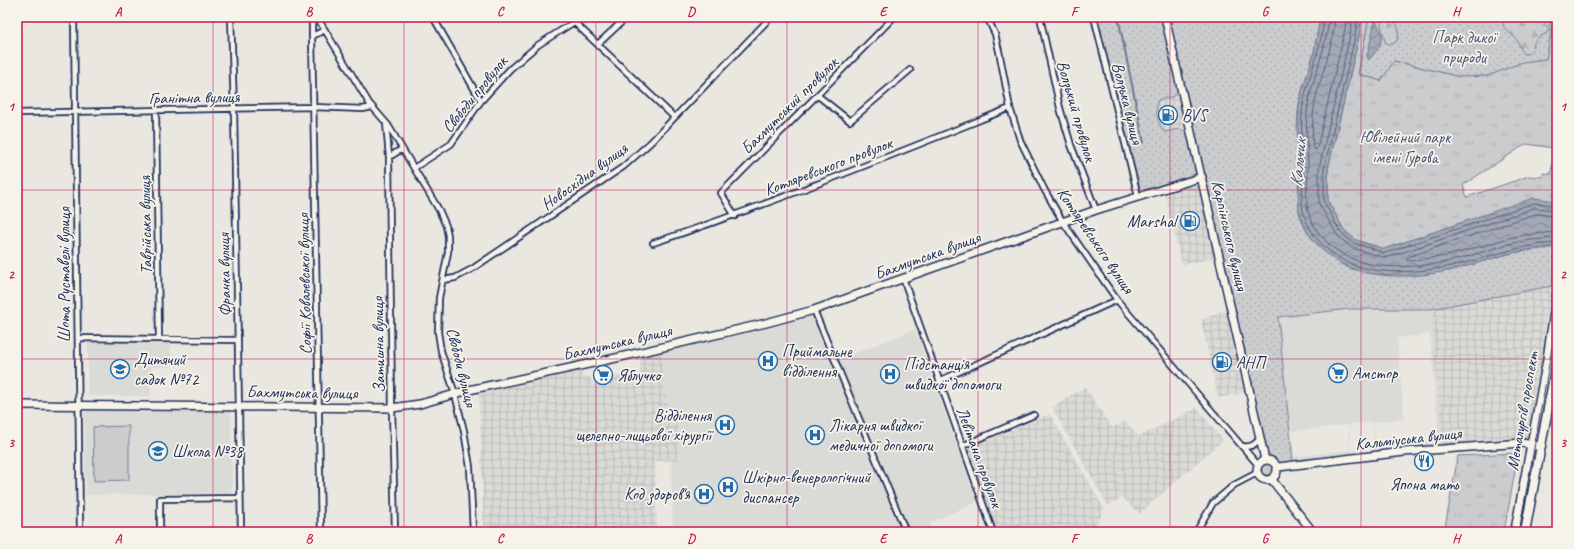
<svg xmlns="http://www.w3.org/2000/svg" width="1574" height="549" viewBox="0 0 1574 549" font-family="Caveat,sans-serif">
<style>
.built{fill:#dadad6;fill-rule:evenodd}
.industrial{fill:url(#industrial-grid)}
.grass{fill:url(#grass-dots);stroke:#737e96}
.forest{fill:url(#forest-firs);stroke:#737e96}
.park{fill:url(#park-tufts);stroke:#737e96;fill-rule:evenodd}
.pitch{fill:#cbcccd;stroke:#737e96}
.water{fill:url(#water-waves);stroke:#6d7892}
.lines{fill:none;stroke-linecap:round;stroke-linejoin:round}
.shore{stroke:#515f80;stroke-width:1}
.stream{stroke:#6d7892;stroke-width:2}
.street-casing{stroke:#1b2f5e;stroke-width:8}
.secondary-casing{stroke:#1b2f5e;stroke-width:10}
.primary-casing{stroke:#1b2f5e;stroke-width:11}
.street{stroke:#f7f3e8;stroke-width:4.5}
.secondary{stroke:#f7f3e8;stroke-width:7}
.primary{stroke:#f7f3e8;stroke-width:8}
.tram{stroke:#1b2f5e;stroke-width:1}
.grid{fill:none;stroke:#c2185b;stroke-width:1;stroke-opacity:0.55}
.labels{text-anchor:middle;stroke-width:3.5;stroke-linejoin:round;paint-order:stroke}
.park-label{font-size:17px;fill:#47567a;stroke:#f7f3e8}
.street-label{font-size:17px;fill:#1b2f5e;stroke:#f7f3e8}
.poi-label{font-size:17px;fill:#1b2f5e;stroke:#f7f3e8;text-anchor:start}
.water-label{font-size:18px;font-style:italic;fill:#445378;stroke:#f7f3e8}
.neatline{fill:none;stroke:#c2185b;stroke-width:1.5}
.grid-label{font-size:13px;text-anchor:middle;font-weight:bold;fill:#c2185b}
</style>
<defs>
<pattern id="industrial-grid" width="8" height="8" patternUnits="userSpaceOnUse"><rect width="8" height="8" fill="#dadad6"/><path d="M0 4h8M4 0v8" fill="none" stroke="#babbba"/></pattern>
<pattern id="grass-dots" width="8" height="8" patternUnits="userSpaceOnUse"><rect width="8" height="8" fill="#cbcccd"/><path d="M2 2h.1M6 6h.1" fill="none" stroke="#aeb0b2" stroke-width="1.8" stroke-linecap="round"/></pattern>
<pattern id="forest-firs" width="22" height="20" patternUnits="userSpaceOnUse"><rect width="22" height="20" fill="#cbcccd"/><path d="M5 1l3.5 6h-7zM16 11l3.5 6h-7z" fill="#aeb0b2"/></pattern>
<pattern id="park-tufts" width="24" height="20" patternUnits="userSpaceOnUse"><rect width="24" height="20" fill="#cbcccd"/><path d="M3 7l-1-3M5 7V3M7 7l1-3M15 17l-1-3M17 17v-4M19 17l1-3" fill="none" stroke="#aeb0b2"/></pattern>
<pattern id="water-waves" width="16" height="10" patternUnits="userSpaceOnUse"><rect width="16" height="10" fill="#a3a8b4"/><path d="M0 5q4-4 8 0t8 0" fill="none" stroke="#848996"/></pattern>
</defs>
<rect width="100%" height="100%" fill="#eae7e0"/>
<filter id="ink" filterUnits="userSpaceOnUse"><feTurbulence type="fractalNoise" baseFrequency=".025" numOctaves="2"/><feDisplacementMap in="SourceGraphic" scale="8" xChannelSelector="R" yChannelSelector="G"/><feConvolveMatrix kernelMatrix="1 2 1 2 8 2 1 2 1" color-interpolation-filters="sRGB"/></filter>
<g filter="url(#ink)">
<!-- built -->
<path class="built" d="M1350 309H1431L1442 446 1376 453 1372 422 1350 424V450L1354 452 1363 451V454L1293 463 1278 317ZM1430 334 1439 440 1376 447 1373 422 1404 419 1397 338ZM1349 425V450L1295 457 1292 431Z
M811 315 831 363 915 329 977 502 929 523 932 531 930 532H913L912 530 906 532H673L671 460H679L676 410H668L661 352 786 324Z
M88 342H171V367H151V396H88Z
M84 407 231 409 232 493 86 495Z"/>
<!-- industrial -->
<path class="industrial" d="M1180 90 1189 132 1179 129 1165 132 1160 127 1156 108 1158 100 1172 97Z
M1199 179 1217 257 1182 265 1164 190Z
M1552 286 1545 328 1547 339 1528 441 1522 440 1442 446 1431 309Z
M1228 309 1247 392 1218 398 1201 320Z
M661 352 668 409 676 410 679 460 655 461 657 532H484L479 394 582 370V377H591V381L614 380V376H640V357Z
M1085 387 1112 428 1126 421 1138 437 1197 408 1223 440 1139 514 1122 497 1108 506 1052 407Z
M1050 414 1104 509 1096 526 1079 532H998L967 449Z"/>
<!-- grass -->
<path class="grass" d="M1094 17H1163L1180 90 1172 97 1158 100C1155 111 1157 124 1165 132L1179 129 1189 132 1198 174 1137 192Z
M1168 17H1320L1314 53 1300 97 1298 111 1297 128 1299 212 1302 222 1307 232 1321 249 1341 264 1351 269 1366 273 1450 271 1512 253 1557 247 1552 286 1431 309H1350L1278 317 1293 463 1280 464 1275 458 1267 456Z
M1369 17H1554L1546 59 1523 62 1488 76 1460 77 1395 61 1381 81 1358 74Z
M1261 470a6 6 0 1 1 12 0a6 6 0 1 1-12 0Z"/>
<!-- forest -->
<path class="forest" d="M1504 17H1551L1548 32C1544 35 1539 36 1536 40 1531 46 1535 54 1524 54 1520 49 1520 45 1517 40 1511 32 1499 29 1504 17Z
M1388 18C1399 20 1400 32 1397 41L1391 45 1385 42 1381 25V22Z"/>
<!-- park -->
<path class="park" d="M1362 17H1369L1358 74 1381 81 1394 61 1460 77 1488 76 1523 62 1546 59 1554 17H1557V201L1533 199 1384 249 1356 240 1344 230 1328 201V169L1358 41ZM1526 144 1554 148 1551 174 1543 173V177L1529 176 1467 197 1463 185Z
M1515 453 1518 455 1504 532H1470L1445 527 1458 456Z"/>
<!-- pitch -->
<path class="pitch" d="M129 426V480L94 481 93 427Z"/>
<!-- water -->
<path class="water" d="M1320 17H1362L1358 41 1328 169V201L1344 230 1356 240 1384 249 1533 198 1557 201V247C1542 248 1527 249 1512 253 1484 260 1459 270 1430 274 1391 279 1346 277 1318 245 1309 236 1303 226 1300 214 1296 199 1300 184 1299 169 1299 145 1296 123 1300 99 1303 83 1310 68 1314 53 1316 41 1318 29 1320 17Z
M1375 20 1376 21 1382 34 1380 46 1369 60 1367 57Z"/>
<g class="lines">
<!-- shore -->
<path class="shore" d="M1324 17C1322 46 1310 72 1304 99 1299 122 1303 145 1303 169 1304 183 1300 197 1303 211 1306 223 1312 233 1320 242 1347 273 1389 274 1427 270 1472 266 1512 244 1557 243
M1329 17C1327 46 1315 72 1309 99 1304 122 1308 146 1308 169 1308 183 1305 197 1308 211 1311 221 1316 230 1323 238 1350 268 1389 269 1427 265 1455 262 1481 252 1509 244 1524 240 1541 239 1557 238
M1335 17C1334 46 1321 73 1315 102 1312 117 1312 133 1313 148L1315 150 1317 148 1343 39 1347 17
M1353 17 1349 40 1319 168V204L1338 236 1352 248 1386 258 1534 208 1557 210
M1358 17 1354 41 1324 169V202L1341 233 1354 243 1385 253 1534 203 1557 205
M1557 216 1535 214 1408 257 1406 259 1408 261 1447 256 1509 238 1532 234 1557 232"/>
<!-- stream -->
<path class="stream" d="M1118 17 1144 143"/>
<!-- street casing -->
<g class="street-casing">
<path id="street" d="M74 17 80 532
M231 17 234 109 241 532
M312 17V36L325 30
M317 17 369 103 388 125 439 210 446 226 448 236V252L439 298 438 332 441 351 455 394 464 431 470 467 473 532
M433 17 481 101
M572 17 574 22 674 117
M987 17 995 34 999 51 1010 108 1020 140 1044 189 1063 222 1117 300 1258 465
M1040 17 1060 108 1071 145 1096 210
M1094 17 1138 196
M312 36 321 532
M598 44 627 17
M817 95 850 121 910 70
M156 111 159 339
M17 113 314 107 363 109 372 107
M386 123 389 157 402 149
M389 157 392 408 395 532
M414 168 451 144 481 101 510 69 538 45 574 22
M735 216 721 193 894 17
M653 243C774 203 892 155 1010 108
M903 278 993 532
M443 280 455 278 472 269 623 167 651 142 771 17
M814 310 906 532
M78 338 238 340
M1549 350 1557 351
M939 381 1117 300
M962 446 1034 415
M1242 446C1250 448 1256 445 1260 437
M160 532V499L240 498
M1196 532 1213 503 1234 485 1257 473"/>
</g>
<!-- secondary casing -->
<g class="secondary-casing">
<path id="secondary" d="M1165 17 1265 460
M17 405 392 408 420 404 469 390 616 358 766 323 814 310 1096 210 1202 177
M1257 470a10 10 0 1 1 20 0a10 10 0 1 1-20 0Z
M1278 467 1404 452 1522 443 1537 446
M1272 480 1313 532"/>
</g>
<!-- primary casing -->
<g class="primary-casing">
<path id="primary" d="M1515 532 1547 362 1557 295
M1525 532 1557 360"/>
</g>
<!-- street -->
<use href="#street" class="street"/>
<!-- secondary -->
<use href="#secondary" class="secondary"/>
<!-- primary -->
<use href="#primary" class="primary"/>
<!-- tram -->
<path class="tram" d="M1519 532 1557 320"/>
</g>
</g>
<!-- grid -->
<path class="grid" d="M213 17V532M404 17V532M596 17V532M787 17V532M978 17V532M1170 17V532M1361 17V532M17 190H1557M17 359H1557"/>
<!-- icons -->
<defs>
<g id="fuel-ring" transform="scale(1)"><circle r="9.5" fill="#f7f3e8" stroke="#1f6fb2" stroke-width="1.5"/><path d="M-5.5-6h7V0h2V4h1.3V-2.5L3-4.5l.8-.8L6-3V5H2.5V1h-1V6h-7ZM-4.2-4.7v3.2H.2V-4.7Z" fill="#1f6fb2"/></g>
<g id="hospital-ring" transform="scale(1)"><circle r="9.5" fill="#f7f3e8" stroke="#1f6fb2" stroke-width="1.5"/><path d="M-5-5h3v3.5h4V-5h3V5h-3V1.5h-4V5h-3Z" fill="#1f6fb2"/></g>
<g id="school-ring" transform="scale(1)"><circle r="9.5" fill="#f7f3e8" stroke="#1f6fb2" stroke-width="1.5"/><path d="M0-5L7-2L0 1L-7-2ZM-4 1L0 2.5L4 1V4Q0 6-4 4Z" fill="#1f6fb2"/></g>
<g id="supermarket-ring" transform="scale(1)"><circle r="9.5" fill="#f7f3e8" stroke="#1f6fb2" stroke-width="1.5"/><path d="M-6-5.5h2.5l.6 2H6L4.5 2H-2.5L-4.4-4H-6ZM-1.5 3.2a1.3 1.3 0 1 0 .1 0ZM3 3.2a1.3 1.3 0 1 0 .1 0Z" fill="#1f6fb2"/></g>
<g id="restaurant-ring" transform="scale(1)"><circle r="9.5" fill="#f7f3e8" stroke="#1f6fb2" stroke-width="1.5"/><path d="M-5-6h1v4h1v-4h1v4h1v-4h1v5L-1.5 .5V6h-2V.5L-5-1ZM5-6V6H3V1.5H1.5Q1.5-4 5-6Z" fill="#1f6fb2"/></g>
</defs>
<g fill-rule="evenodd">
<use href="#fuel-ring" x="1168" y="115"/>
<use href="#fuel-ring" x="1190" y="221"/>
<use href="#hospital-ring" x="768" y="361"/>
<use href="#fuel-ring" x="1222" y="362"/>
<use href="#school-ring" x="120" y="369"/>
<use href="#supermarket-ring" x="1338" y="373"/>
<use href="#hospital-ring" x="890" y="374"/>
<use href="#supermarket-ring" x="603" y="375"/>
<use href="#hospital-ring" x="725" y="425"/>
<use href="#hospital-ring" x="815" y="435"/>
<use href="#school-ring" x="158" y="451"/>
<use href="#restaurant-ring" x="1424" y="461"/>
<use href="#hospital-ring" x="728" y="487"/>
<use href="#hospital-ring" x="704" y="494"/>
</g>
<g class="labels">
<!-- park labels -->
<g class="park-label">
<text x="1464" y="43">Парк дикої<tspan x="1464" dy="20">природи</tspan></text>
<text x="1405" y="143">Ювілейний парк<tspan x="1405" dy="20">імені Гурова</tspan></text>
</g>
<!-- street labels -->
<g class="street-label">
<text transform="translate(474 94) rotate(-51)" y="6">Свободи провулок</text>
<text transform="translate(194 97) rotate(-1)" y="6">Гранітна вулиця</text>
<text transform="translate(1128 103) rotate(76)" y="6">Волзька вулиця</text>
<text transform="translate(789 105) rotate(-45)" y="6">Бахмутський провулок</text>
<text transform="translate(1077 111) rotate(74)" y="6">Волзький провулок</text>
<text transform="translate(828 166) rotate(-21)" y="6">Котляревського провулок</text>
<text transform="translate(584 176) rotate(-36)" y="6">Новосхідна вулиця</text>
<text transform="translate(145 225) rotate(-91)" y="6">Таврійська вулиця</text>
<text transform="translate(1230 235) rotate(77)" y="6">Карпінського вулиця</text>
<text transform="translate(1096 240) rotate(56)" y="6">Котляревського вулиця</text>
<text transform="translate(927 255) rotate(-20)" y="6">Бахмутська вулиця</text>
<text transform="translate(64 275) rotate(-90)" y="6">Шота Руставелі вулиця</text>
<text transform="translate(224 275) rotate(-91)" y="6">Франка вулиця</text>
<text transform="translate(304 284) rotate(-91)" y="6">Софії Ковалевської вулиця</text>
<text transform="translate(617 342) rotate(-13)" y="6">Бахмутська вулиця</text>
<text transform="translate(378 345) rotate(-91)" y="6">Затишна вулиця</text>
<text transform="translate(462 367) rotate(76)" y="6">Свободи вулиця</text>
<text transform="translate(302 392) rotate(1)" y="6">Бахмутська вулиця</text>
<text transform="translate(1522 411) rotate(-80)" y="6">Металургів проспект</text>
<text transform="translate(1408 438) rotate(-6)" y="6">Кальміуська вулиця</text>
<text transform="translate(980 457) rotate(70)" y="6">Левітана провулок</text>
</g>
<!-- poi labels -->
<g class="poi-label">
<text x="1182" y="121">BVS</text>
<text x="1176" y="227" text-anchor="end">Marshal</text>
<text x="782" y="357">Приймальне<tspan x="782" dy="20">відділення</tspan></text>
<text x="134" y="365">Дитячий<tspan x="134" dy="20">садок №72</tspan></text>
<text x="1236" y="368">АНП</text>
<text x="904" y="370">Підстанція<tspan x="904" dy="20">швидкої допомоги</tspan></text>
<text x="1352" y="379">Амстор</text>
<text x="617" y="381">Яблучко</text>
<text x="711" y="421" text-anchor="end">Відділення<tspan x="711" dy="20">щелепно-лицьової хірургії</tspan></text>
<text x="829" y="431">Лікарня швидкої<tspan x="829" dy="20">медичної допомоги</tspan></text>
<text x="172" y="457">Школа №38</text>
<text x="742" y="483">Шкірно-венерологічний<tspan x="742" dy="20">диспансер</tspan></text>
<text x="1424" y="490" text-anchor="middle">Япона мать</text>
<text x="690" y="500" text-anchor="end">Код здоров'я</text>
</g>
<!-- water labels -->
<g class="water-label">
<text transform="translate(1298 163) rotate(-85)" y="6">Кальчик</text>
</g>
</g>
<!-- margin -->
<rect width="1574" height="549" fill="none" stroke="#f7f3e8" stroke-width="44"/>
<rect x="22" y="22" width="1530" height="505" class="neatline"/>
<g class="grid-label">
<text x="118" y="16">A</text>
<text x="309" y="16">B</text>
<text x="500" y="16">C</text>
<text x="691" y="16">D</text>
<text x="883" y="16">E</text>
<text x="1074" y="16">F</text>
<text x="1265" y="16">G</text>
<text x="1456" y="16">H</text>
<text x="11" y="111">1</text>
<text x="1563" y="111">1</text>
<text x="11" y="279">2</text>
<text x="1563" y="279">2</text>
<text x="11" y="447">3</text>
<text x="1563" y="447">3</text>
<text x="118" y="543">A</text>
<text x="309" y="543">B</text>
<text x="500" y="543">C</text>
<text x="691" y="543">D</text>
<text x="883" y="543">E</text>
<text x="1074" y="543">F</text>
<text x="1265" y="543">G</text>
<text x="1456" y="543">H</text>
</g>
</svg>
